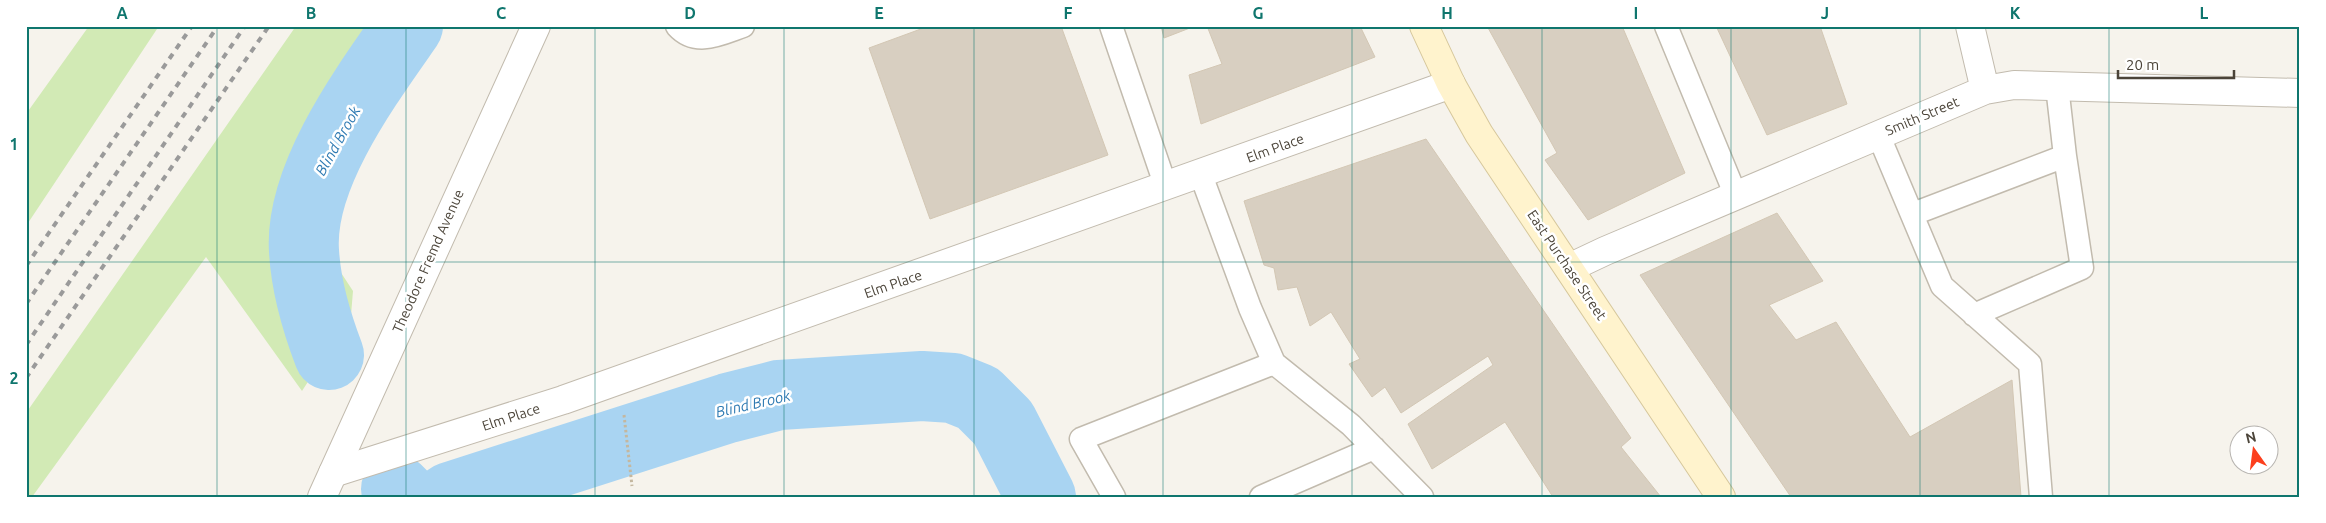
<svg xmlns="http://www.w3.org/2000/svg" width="2326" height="523" viewBox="0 0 2326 523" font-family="Ubuntu,sans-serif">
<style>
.green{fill:#d2eab5}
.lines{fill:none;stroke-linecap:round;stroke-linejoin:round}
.river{stroke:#a9d4f2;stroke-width:70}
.building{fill:#d8cfc1;stroke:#d3c7b4}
.service-casing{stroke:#c2bbae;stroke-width:25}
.minor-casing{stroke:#c2bbae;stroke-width:30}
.tertiary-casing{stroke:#c2bbae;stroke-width:30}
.secondary-casing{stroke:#d6c79b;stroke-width:30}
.path{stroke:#c4b79f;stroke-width:3;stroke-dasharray:2.5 2.5;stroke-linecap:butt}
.service{stroke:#fff;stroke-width:22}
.minor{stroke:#fff;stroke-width:28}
.tertiary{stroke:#fff;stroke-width:28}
.secondary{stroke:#fff3cd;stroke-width:28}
.rail{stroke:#9a9a9a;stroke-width:4;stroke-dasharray:6 6;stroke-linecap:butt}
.grid{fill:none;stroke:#0f766e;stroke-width:1;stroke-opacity:0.55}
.labels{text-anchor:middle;stroke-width:5;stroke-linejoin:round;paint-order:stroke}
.street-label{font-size:14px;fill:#4b4439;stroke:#fff}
.water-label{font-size:15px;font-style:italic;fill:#2e7ab2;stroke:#fff}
.neatline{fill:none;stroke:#0f766e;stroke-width:2}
.grid-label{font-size:16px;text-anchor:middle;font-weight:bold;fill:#0f766e}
</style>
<rect width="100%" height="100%" fill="#f6f3ec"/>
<!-- green -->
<path class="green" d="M89 26H159L26 226V114Z
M296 26H435L375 119 340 186 332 259 353 291 351 315 302 391 206 257 32 497H26V413Z"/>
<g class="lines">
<!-- river -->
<path class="river" d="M329 355C316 321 306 287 304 251 299 176 366 86 408 26
M396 489 404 497
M450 497 728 408 779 395 922 386 953 388 978 398 1003 423 1041 497"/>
</g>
<!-- building -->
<path class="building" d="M929 26H1061L1108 155 930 219 869 48Z
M1161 26H1195L1164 38Z
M1207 26H1360L1375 57 1201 124 1189 75 1222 64Z
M1487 26H1622L1685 173 1588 220 1545 160 1557 153Z
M1716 26H1820L1847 104 1767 135Z
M1426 139 1631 438 1621 447 1661 497H1553L1505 422 1432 469 1408 424 1493 365 1488 356 1401 413 1385 387 1372 397 1349 364 1360 359 1331 312 1310 326 1297 287 1278 290 1274 268 1264 265 1244 201Z
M1777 213 1823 281 1769 305 1796 340 1836 322 1910 437 2012 380 2021 497H1791L1640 275Z"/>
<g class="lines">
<!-- service casing -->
<g class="service-casing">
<path id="service" d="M677 26C696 47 720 34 743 26
M1111 26 1166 187
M1666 26 1736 196
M1878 134 1942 286 2030 364 2041 497
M1201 175 1250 308 1274 363 1351 425 1422 497
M1913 214 2065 156 2057 86
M1974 315 2082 268 2065 156
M1114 497 1081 439 1274 363
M1261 497 1374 448"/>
</g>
<!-- minor casing -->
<g class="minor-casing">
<path id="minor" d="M1970 26 1985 90
M1569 268 1605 251 1985 90 2014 85 2300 93
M333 473 563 400 1451 84"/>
</g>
<!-- tertiary casing -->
<g class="tertiary-casing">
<path id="tertiary" d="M322 497 536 26"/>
</g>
<!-- secondary casing -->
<g class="secondary-casing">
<path id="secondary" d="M1424 26 1451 84 1479 134 1721 497"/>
</g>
<!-- path -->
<path class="path" d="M624 415 632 486"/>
<!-- service -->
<use href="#service" class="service"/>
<!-- minor -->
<use href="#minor" class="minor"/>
<!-- tertiary -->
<use href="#tertiary" class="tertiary"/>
<!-- secondary -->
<use href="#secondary" class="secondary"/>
<!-- rail -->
<path class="rail" d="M26 266 192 26
M26 304 218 26
M26 345 245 26
M26 378 269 26"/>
</g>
<!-- grid -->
<path class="grid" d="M217 26V497M406 26V497M595 26V497M784 26V497M974 26V497M1163 26V497M1352 26V497M1542 26V497M1731 26V497M1920 26V497M2109 26V497M26 262H2300"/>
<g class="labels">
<!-- street labels -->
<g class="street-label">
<text transform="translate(1922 116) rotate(-23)" y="5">Smith Street</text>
<text transform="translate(1275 148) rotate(-20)" y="5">Elm Place</text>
<text transform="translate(428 261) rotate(-66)" y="5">Theodore Fremd Avenue</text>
<text transform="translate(1567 265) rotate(56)" y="5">East Purchase Street</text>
<text transform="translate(893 284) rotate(-19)" y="5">Elm Place</text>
<text transform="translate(511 417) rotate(-18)" y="5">Elm Place</text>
</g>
<!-- water labels -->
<g class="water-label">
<text transform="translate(338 141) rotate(-61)" y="5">Blind Brook</text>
<text transform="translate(753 404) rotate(-13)" y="5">Blind Brook</text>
</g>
</g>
<!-- border -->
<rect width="2326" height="523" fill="none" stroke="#ffffff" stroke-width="55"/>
<!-- north arrow -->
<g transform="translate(2254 450) rotate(346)"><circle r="24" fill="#ffffff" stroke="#b7b4b0"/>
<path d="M0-4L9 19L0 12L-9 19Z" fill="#fc3f1d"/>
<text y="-8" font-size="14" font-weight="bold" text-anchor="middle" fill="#4b4439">N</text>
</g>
<!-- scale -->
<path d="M2118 70v8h116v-8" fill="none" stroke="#4b4439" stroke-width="2.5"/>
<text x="2126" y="70" font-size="15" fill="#4b4439" stroke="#ffffff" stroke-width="4" paint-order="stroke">20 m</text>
<rect x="28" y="28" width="2270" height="468" class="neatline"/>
<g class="grid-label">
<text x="122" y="19">A</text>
<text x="311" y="19">B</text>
<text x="501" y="19">C</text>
<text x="690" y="19">D</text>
<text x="879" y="19">E</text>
<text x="1068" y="19">F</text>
<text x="1258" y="19">G</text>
<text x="1447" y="19">H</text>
<text x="1636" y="19">I</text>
<text x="1825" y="19">J</text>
<text x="2015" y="19">K</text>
<text x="2204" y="19">L</text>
<text x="14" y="150">1</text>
<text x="14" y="384">2</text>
</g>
</svg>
